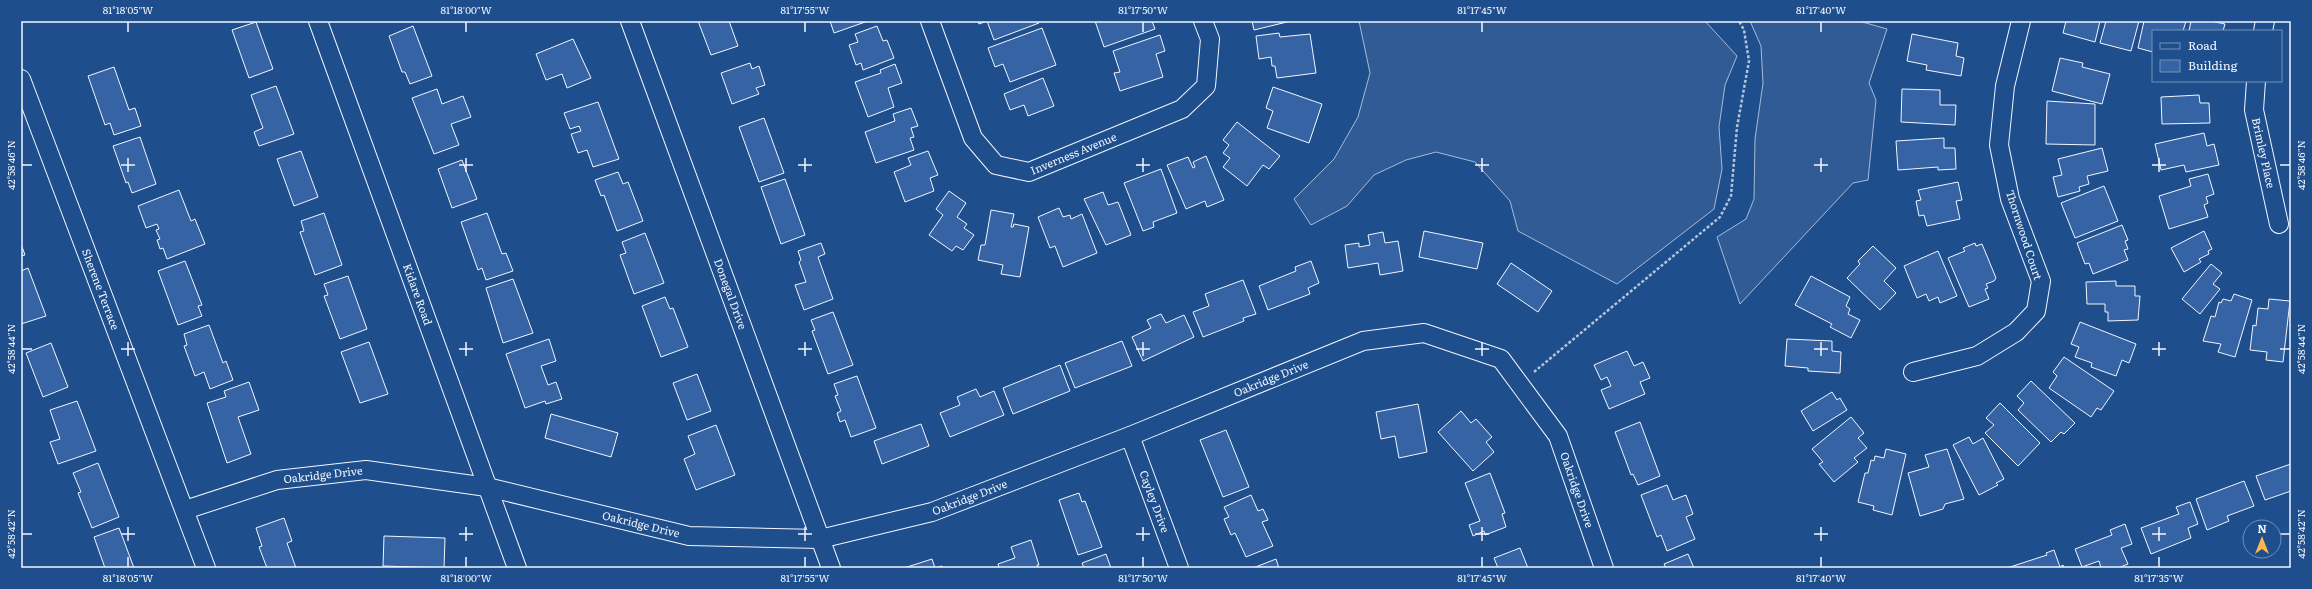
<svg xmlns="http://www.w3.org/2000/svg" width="2312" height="589" viewBox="0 0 2312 589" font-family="Literata,serif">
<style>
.built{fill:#305b95;stroke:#a8bbd7}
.building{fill:#3563a3;stroke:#f2f6ff}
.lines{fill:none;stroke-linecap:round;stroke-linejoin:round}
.minor-casing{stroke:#f2f6ff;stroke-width:20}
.path{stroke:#b3c4dc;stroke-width:2.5;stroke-dasharray:3 2;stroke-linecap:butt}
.minor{stroke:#1f4e8c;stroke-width:18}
.ticks{fill:none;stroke:#f2f6ff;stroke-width:1.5}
.labels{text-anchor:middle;stroke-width:3;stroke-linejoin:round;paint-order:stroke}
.street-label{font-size:11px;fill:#f2f6ff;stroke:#1f4e8c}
.neatline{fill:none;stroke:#f2f6ff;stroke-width:1.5}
.ticks-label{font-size:10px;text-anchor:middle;fill:#f2f6ff}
</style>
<rect width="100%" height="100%" fill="#1f4e8c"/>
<!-- built -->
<path class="built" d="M1359 21H1705L1737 56 1725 85 1719 127 1722 169 1714 209 1617 284 1518 231 1510 201 1475 162 1436 152 1406 160 1374 175 1347 206 1311 225 1294 199 1334 159 1358 117 1370 73Z
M1750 21H1859L1887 29 1869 83 1876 100 1868 180 1853 183 1740 304 1717 237 1746 219 1754 199 1755 139 1763 83 1761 46Z"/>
<!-- building -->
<path class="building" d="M698 21H729L738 46 711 55Z
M830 21H868L834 33Z
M978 21H1038L1039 23 994 40 987 21 979 24Z
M1095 21H1152L1155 29 1104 47Z
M1252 21H1291L1254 30Z
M2066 21H2100L2095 42 2063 33Z
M2106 21H2139L2131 51 2100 43Z
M2144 21H2186L2183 31H2153V52L2138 48Z
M2191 21H2211L2225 24 2223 31H2189Z
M256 22 273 69 249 78 232 30Z
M413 26 432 76 410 84 405 72H402L389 36Z
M877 26 883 41 887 40 894 58 863 70 861 63 856 65 849 45 858 42 855 34Z
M1042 28 1056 65 1010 82 1003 64 995 67 988 48Z
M1279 33 1280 37 1310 34 1316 73 1277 78 1275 66H1272L1271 57 1259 59 1256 36Z
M1912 34 1958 43 1956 56 1964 58 1961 76 1926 70 1927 65 1907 61Z
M1160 35 1165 51 1156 54 1163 77 1120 91 1114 73 1120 72 1113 51Z
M573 39 591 78 567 88 562 74 546 80 536 54Z
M2060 58 2083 63 2082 67 2110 74 2102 104 2052 91Z
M750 63 752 69 759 66 765 85 756 88 759 94 732 104 721 73Z
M895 64 902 83 888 88 894 107 868 117 855 82 881 73 880 70Z
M114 67 129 110 135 108 141 126 114 135 110 123 105 125 88 76Z
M1043 78 1054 106 1028 116 1024 105 1010 110 1004 94Z
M276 86 294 134 259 146 254 132 263 128 251 95Z
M1273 87 1322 104 1309 143 1267 128 1273 111 1266 108Z
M437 89 442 104 463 96 471 117 451 124 459 145 434 154 412 98Z
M1902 89 1940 90V105H1956L1955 125 1901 122Z
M2199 95 2200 103H2209L2210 123 2162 124 2161 97Z
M2047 101 2095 104V145L2046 144Z
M598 102 619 159 593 167 587 150 578 153 571 134 581 131 579 126 570 129 564 113Z
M911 108 918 126 911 128 914 137 910 138 914 150 876 163 865 132 895 121 893 114Z
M764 118 784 173 759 182 739 127Z
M1237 122 1280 156 1269 169 1263 165 1247 186 1223 167 1230 158 1223 153 1229 145 1223 140Z
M2204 133 2207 146 2214 144 2219 165 2186 172 2184 165 2161 170 2155 144Z
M140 137 156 184 132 193 128 182 126 183 113 146Z
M1944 138V148H1955L1956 169 1938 170V167L1898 170 1896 141Z
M2102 148 2108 171 2087 176 2089 184 2079 187 2080 191 2058 197 2053 177 2062 175 2058 159Z
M301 151 318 197 294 206 277 159Z
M928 151 938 175 930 178 934 191 905 202 894 172 911 165 908 158Z
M1206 156 1224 200 1207 207 1205 201 1186 209 1167 165 1188 157 1193 168 1195 167 1193 162Z
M462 160 477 199 452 208 438 169Z
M1161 169 1177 213 1153 222 1154 227 1143 231 1124 183Z
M618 172 623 184 628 182 643 221 617 231 604 195 601 196 595 180Z
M2208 174 2214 194 2206 197 2208 203 2204 205 2208 217 2169 229 2159 196 2191 186 2189 179Z
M785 179 805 235 781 244 761 187Z
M1958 182 1962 200 1956 201 1960 219 1927 226 1924 215 1919 216 1916 201 1921 200 1918 190Z
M2104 186 2118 221 2075 238 2061 203Z
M179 190 191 221 195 219 205 244 167 259 163 248 160 249 157 240 160 239 156 230 159 229 157 224 146 228 138 206Z
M949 191 966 203 957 217 967 224 964 228 974 235 963 250 956 246 952 251 929 235 943 215 936 209Z
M1103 192 1108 205 1118 202 1131 235 1106 245 1084 199Z
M1059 208 1063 217 1070 215 1071 219 1082 214 1097 253 1063 267 1055 246 1050 248 1038 217Z
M991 210 1014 214 1011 227H1013L1014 224 1029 227 1020 277 1001 274 1003 265 978 260 981 245H985Z
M324 213 342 265 315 275 300 232 304 231 301 221Z
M487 213 502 254 506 253 513 271 486 280 482 268 478 270 461 222Z
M2122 225 2128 240 2125 241 2128 249 2124 250 2128 260 2093 274 2089 263 2085 264 2077 243Z
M1424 231 1483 243 1477 269 1419 257Z
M2204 231 2212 249 2208 251 2209 254 2199 259 2201 262 2184 272 2171 248Z
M1383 232 1385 243 1398 241 1403 271 1380 275 1378 263 1348 268 1345 245 1359 243V247L1370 245 1368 235Z
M645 233 664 283 634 294 620 255 626 253 622 242Z
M821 243 825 254 818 257 833 299 804 310 795 285 806 282 799 262 801 260 798 251Z
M1975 243 1976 246 1982 244 1996 278 1994 281 1986 284 1988 288 1985 289 1989 299 1969 307 1948 258 1965 251 1963 248Z
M21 244 25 255 21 256Z
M1873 246 1896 268 1884 281 1896 293 1880 310 1847 278 1860 264 1858 261Z
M1938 251 1957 296 1940 303 1938 297 1929 301 1926 294 1917 298 1904 266Z
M185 261 202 305 198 306 202 316 178 325 158 271Z
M1311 261 1319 283 1308 288 1310 294 1268 310 1259 286 1296 271 1295 267Z
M1511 263 1552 291 1538 312 1497 284Z
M2211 264 2222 273 2213 284 2220 289 2200 314 2182 299Z
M28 268 46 316 21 324V271Z
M348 276 367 329 340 339 324 296 328 295 324 284Z
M1811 276 1850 297 1846 306 1850 309 1848 314 1860 320 1851 338 1830 327 1832 324 1795 305Z
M513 279 533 333 503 343 486 288Z
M1243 280 1256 314 1243 318 1244 321 1203 337 1193 312 1209 306 1205 294Z
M2116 281V286H2135V296H2140L2138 320 2108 321V312H2105V304H2087L2086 282Z
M2234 294 2252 300 2235 357 2218 352 2221 344 2203 341 2211 316 2215 317 2219 302 2221 303 2223 299 2231 301Z
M665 297 670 309 673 308 688 347 661 357 642 306Z
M2269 299 2290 301 2283 362 2266 360 2267 352 2250 350 2253 325 2256 326 2258 308 2268 309Z
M833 312 853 365 828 374 812 331 815 330 811 320Z
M1161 314 1166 323 1184 315 1194 337 1143 361 1132 337 1151 328 1147 320Z
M2080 322 2136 344 2129 363 2122 360 2116 376 2091 367 2092 363 2075 357 2079 347 2071 344Z
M209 325 223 363 226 361 233 380 210 389 204 372 195 376 184 346 187 345 184 334Z
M549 339 556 361 541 366 548 385 556 382 562 399 546 404 545 401 525 408 506 354Z
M1787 339 1832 341V351L1841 352 1840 373 1808 371V368L1785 366Z
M1122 341 1132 366 1075 388 1065 363Z
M369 342 388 394 360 403 341 352Z
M51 343 68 387 43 397 26 353Z
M1627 351 1634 366 1643 362 1650 378 1640 382 1645 394 1609 409 1601 390 1611 386 1607 377 1601 380 1594 365Z
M2064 357 2114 391 2101 410 2097 408 2091 417 2049 388 2057 376 2053 372Z
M1060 365 1070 391 1013 414 1003 388Z
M697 374 711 411 687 420 673 383Z
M857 376 876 428 851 437 845 420 840 422 837 413 841 411 835 396 838 395 834 384Z
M2031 381 2075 423 2064 434 2061 432 2051 442 2018 410 2024 403 2017 396Z
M249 382 259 410 238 417 251 454 227 463 207 403 226 397 224 391Z
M976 389 980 397 994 391 1004 415 950 437 940 413 960 405 957 397Z
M1832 392 1837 400 1840 398 1847 410 1813 431 1801 411Z
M77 401 96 451 58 464 50 442 60 439 50 410Z
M2000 403 2040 443 2018 466 1985 433 1994 425 1986 418Z
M1418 404 1427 452 1399 458 1395 436 1381 439 1376 412Z
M1461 411 1471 423 1476 419 1492 437 1486 442 1494 452 1473 471 1438 432Z
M551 414 618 433 611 457 545 438Z
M1851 417 1864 433 1858 438 1867 448 1854 458 1858 462 1834 482 1819 464 1823 462 1812 449Z
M1640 422 1660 476 1638 485 1633 474 1631 475 1615 432Z
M921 424 929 446 882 464 874 441Z
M716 425 735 475 696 490 684 459 695 454 688 436Z
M1226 430 1249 487 1223 497 1200 440Z
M1969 437 1973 444 1983 438 2004 479 1996 483 1998 485 1979 495 1953 445Z
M1886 449 1906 454 1892 515 1873 510 1874 506 1858 502 1865 473H1868L1871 460 1874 461 1875 456 1884 458Z
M1947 449 1964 499 1945 504 1943 509 1920 516 1908 473 1929 467 1925 455Z
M98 463 119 517 92 528 78 493 81 492 73 473Z
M2291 464V491L2265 500 2256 476Z
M1490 473 1505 513 1502 514 1506 527 1485 535 1484 531 1473 536 1469 525 1480 521 1465 483Z
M2244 481 2254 506 2227 516 2229 521 2207 530 2196 499Z
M1667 485 1673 500 1686 495 1693 514 1686 517 1695 539 1667 551 1661 535 1657 537 1641 495Z
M1079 493 1082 502 1085 501 1102 547 1078 555 1059 500Z
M1251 495 1258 511 1263 509 1268 520 1262 522 1273 546 1246 557 1235 533 1231 535 1224 519 1229 517 1224 507Z
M2190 502 2198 524 2188 528 2191 538 2151 554 2141 528 2179 514 2176 507Z
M284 518 292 541 287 543 296 568H267L259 547 262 546 256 528Z
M2125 524 2132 544 2121 548 2128 564 2118 568H2101L2099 561 2082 567 2075 549 2112 535 2110 530Z
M119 528 124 541 134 568H105L94 537Z
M384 536 445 538 444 568 383 566Z
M1031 540 1039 565H1037L1038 568H999L998 564 1015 558 1011 547Z
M1520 548 1528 568H1498L1494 558Z
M2054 550 2060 567 2063 565 2064 568H2007L2047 555 2046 553Z
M1106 554 1111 568H1084L1082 563Z
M1688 554 1694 568H1666L1664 564Z
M932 559 935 568 942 566 943 568H904Z
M1276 559 1279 568H1253Z"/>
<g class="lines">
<!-- minor casing -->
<g class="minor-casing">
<g id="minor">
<path id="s1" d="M318 21 517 568"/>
<path id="s2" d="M630 21 831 568"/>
<path id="s3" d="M930 21 973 138 996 165 1029 172 1182 109 1206 86 1210 39 1203 21"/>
<path d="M2263 31 2265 21"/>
<path id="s4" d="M21 79 206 568"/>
<path id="s5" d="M2256 81 2254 110 2279 224"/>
<path d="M1913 372 1977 356 2016 332 2036 311 2041 281 2010 199 1999 145 2005 86 2021 21"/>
<path id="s6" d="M1130 436 1179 568"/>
<path id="s7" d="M185 510 277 480 366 470 487 487 689 536 820 539 932 512 1130 436 1363 341 1424 333 1501 359 1558 436 1604 568"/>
</g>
</g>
<!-- path -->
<path class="path" d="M1534 372 1720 217 1731 196 1737 127 1749 61 1744 30 1739 21"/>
<!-- minor -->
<use href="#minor" class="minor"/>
</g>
<!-- ticks -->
<path class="ticks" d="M128 22V32M466 22V32M805 22V32M1143 22V32M1482 22V32M1821 22V32M128 158V172M466 158V172M805 158V172M1143 158V172M1482 158V172M1821 158V172M2159 158V172M22 165H32M121 165H135M459 165H473M798 165H812M1136 165H1150M1475 165H1489M1814 165H1828M2152 165H2166M2280 165H2290M128 342V356M466 342V356M805 342V356M1143 342V356M1482 342V356M1821 342V356M2159 342V356M22 349H32M121 349H135M459 349H473M798 349H812M1136 349H1150M1475 349H1489M1814 349H1828M2152 349H2166M2280 349H2290M128 527V541M466 527V541M805 527V541M1143 527V541M1482 527V541M1821 527V541M2159 527V541M22 534H32M121 534H135M459 534H473M798 534H812M1136 534H1150M1475 534H1489M1814 534H1828M2152 534H2166M2280 534H2290M128 557V567M466 557V567M805 557V567M1143 557V567M1482 557V567M1821 557V567M2159 557V567"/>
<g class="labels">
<!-- street labels -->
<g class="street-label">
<text dy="4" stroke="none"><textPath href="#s3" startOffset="242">Inverness Avenue</textPath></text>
<text dy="4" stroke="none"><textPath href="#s5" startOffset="73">Brimley Place</textPath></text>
<text transform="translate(2024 235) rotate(72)" y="4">Thornwood Court</text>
<text dy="4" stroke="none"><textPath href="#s4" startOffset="225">Sherene Terrace</textPath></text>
<text dy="4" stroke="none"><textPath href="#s1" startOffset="291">Kidare Road</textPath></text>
<text dy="4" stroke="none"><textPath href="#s2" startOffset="291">Donegal Drive</textPath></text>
<text dy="4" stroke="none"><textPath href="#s7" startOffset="1127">Oakridge Drive</textPath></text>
<text dy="4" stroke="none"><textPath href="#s7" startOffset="143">Oakridge Drive</textPath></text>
<text dy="4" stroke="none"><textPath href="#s7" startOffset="1522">Oakridge Drive</textPath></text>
<text dy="4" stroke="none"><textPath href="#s7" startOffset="803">Oakridge Drive</textPath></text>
<text dy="4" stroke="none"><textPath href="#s6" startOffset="70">Cayley Drive</textPath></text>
<text dy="4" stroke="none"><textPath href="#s7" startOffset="467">Oakridge Drive</textPath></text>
</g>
</g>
<!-- border -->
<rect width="2312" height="589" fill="none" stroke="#1f4e8c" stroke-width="44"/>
<!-- legend -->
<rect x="2152" y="30" width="130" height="52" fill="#1f4e8c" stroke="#7391ba"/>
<rect x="2160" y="43" width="20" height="6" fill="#1f4e8c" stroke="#7391ba"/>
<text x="2188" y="50" font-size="12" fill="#f2f6ff">Road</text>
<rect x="2160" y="60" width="20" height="12" fill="#3563a3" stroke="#7391ba"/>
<text x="2188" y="70" font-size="12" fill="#f2f6ff">Building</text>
<!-- north arrow -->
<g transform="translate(2262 539)"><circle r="19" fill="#1f4e8c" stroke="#7391ba"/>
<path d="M0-3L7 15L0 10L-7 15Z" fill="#ffb74d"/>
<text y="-6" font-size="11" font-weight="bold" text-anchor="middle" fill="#f2f6ff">N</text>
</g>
<rect x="22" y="22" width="2268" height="545" class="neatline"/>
<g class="ticks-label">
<text x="128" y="14">81°18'05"W</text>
<text x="466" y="14">81°18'00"W</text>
<text x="805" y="14">81°17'55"W</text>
<text x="1143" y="14">81°17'50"W</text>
<text x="1482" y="14">81°17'45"W</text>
<text x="1821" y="14">81°17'40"W</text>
<text transform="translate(11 165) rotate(-90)" y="4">42°58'46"N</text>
<text transform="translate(2301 165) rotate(-90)" y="4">42°58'46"N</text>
<text transform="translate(11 349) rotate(-90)" y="4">42°58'44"N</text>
<text transform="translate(2301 349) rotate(-90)" y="4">42°58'44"N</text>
<text transform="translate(11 534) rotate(-90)" y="4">42°58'42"N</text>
<text transform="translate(2301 534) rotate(-90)" y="4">42°58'42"N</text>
<text x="128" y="582">81°18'05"W</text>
<text x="466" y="582">81°18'00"W</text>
<text x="805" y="582">81°17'55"W</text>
<text x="1143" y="582">81°17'50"W</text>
<text x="1482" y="582">81°17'45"W</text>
<text x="1821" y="582">81°17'40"W</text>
<text x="2159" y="582">81°17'35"W</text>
</g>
</svg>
